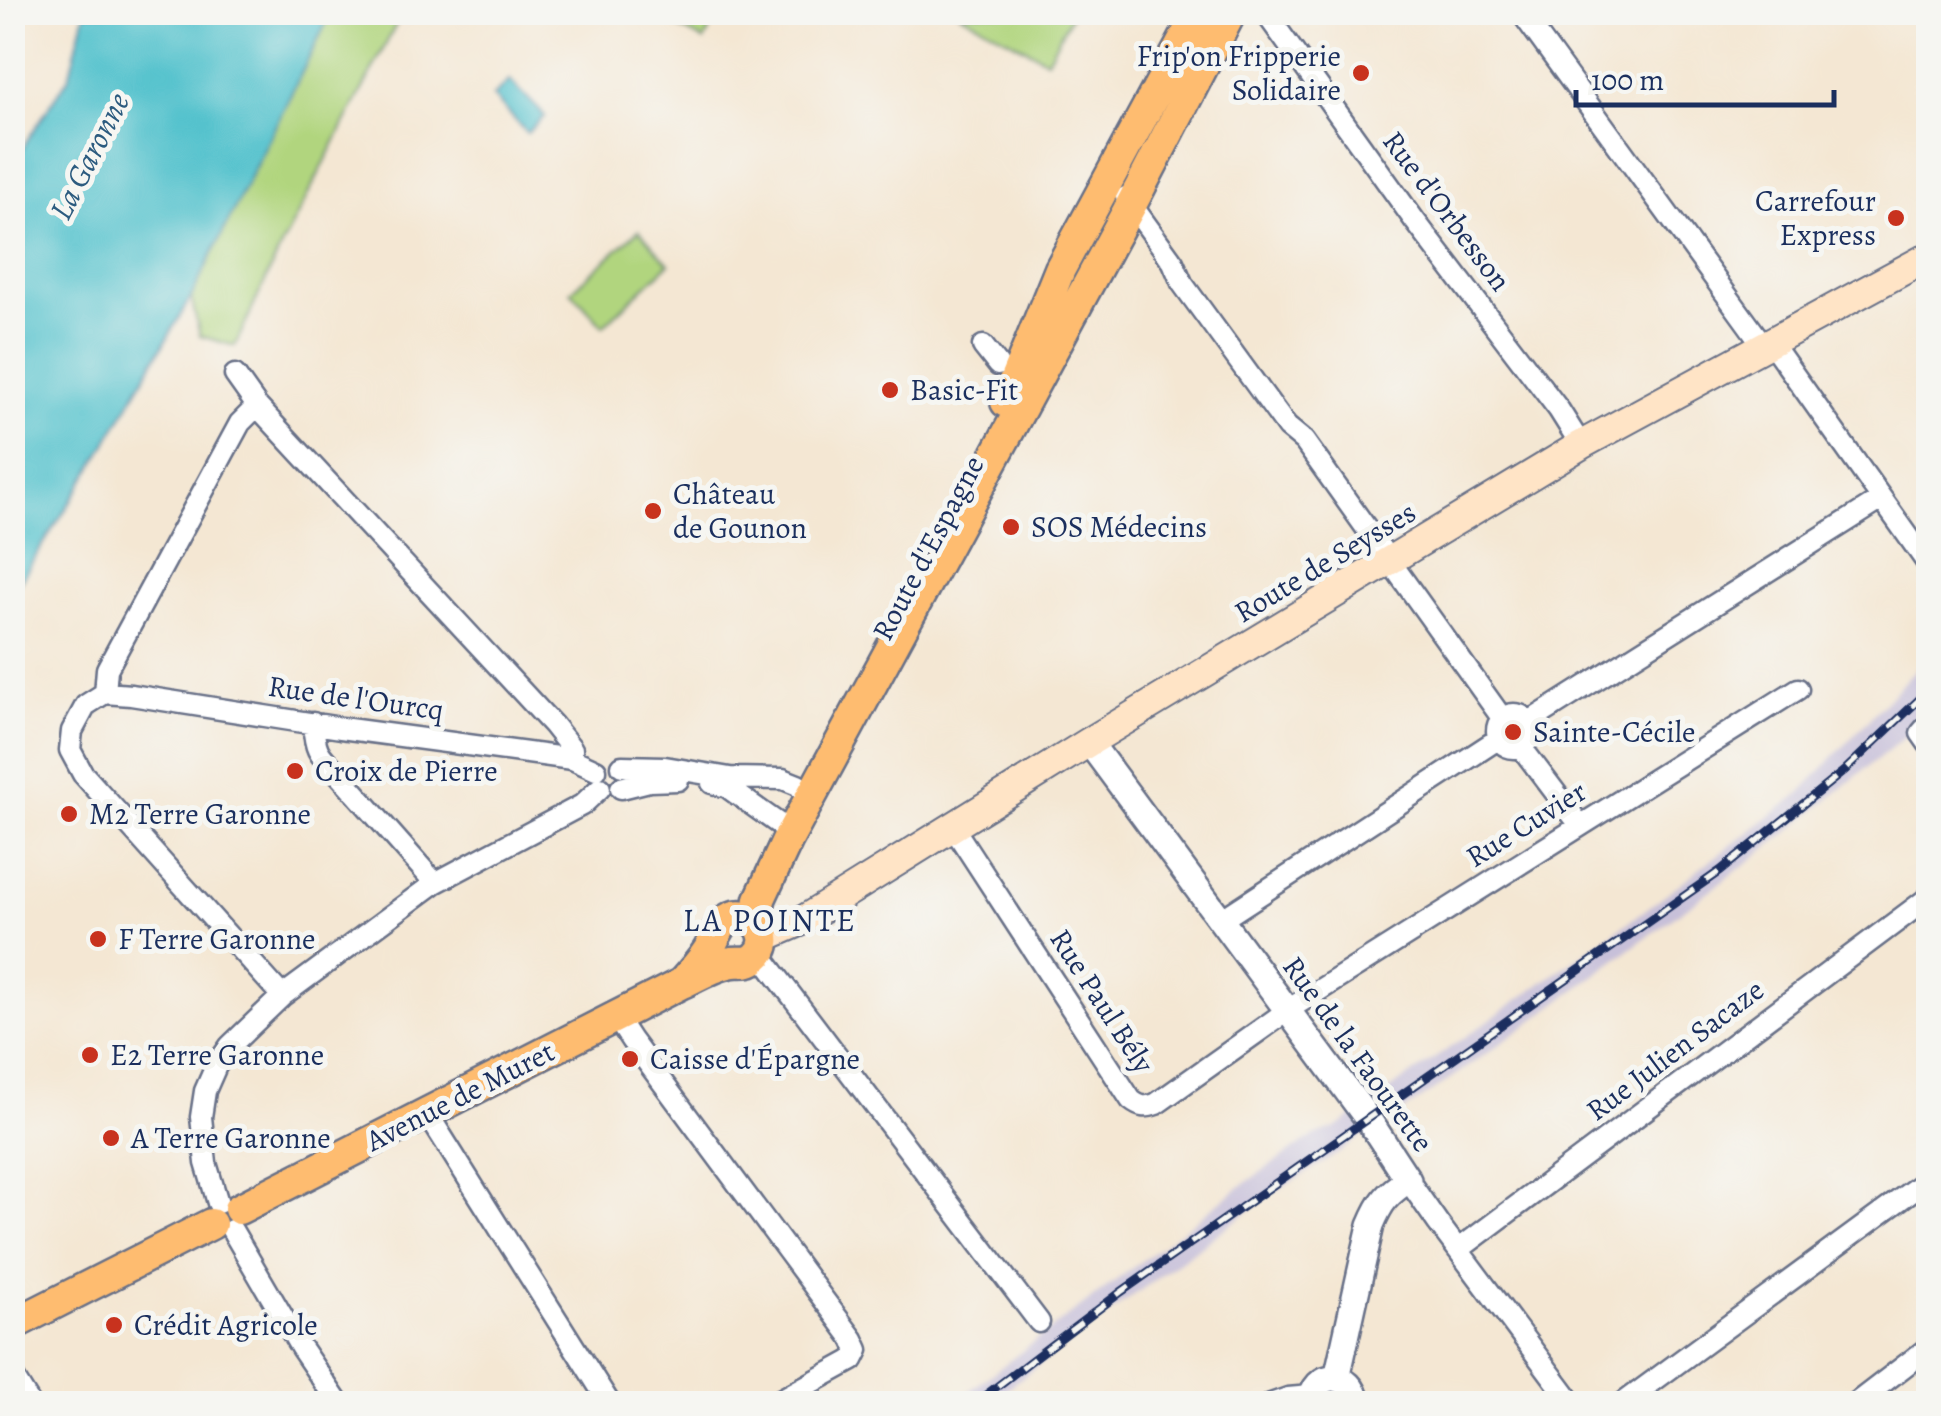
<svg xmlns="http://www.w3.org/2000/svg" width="1941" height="1416" viewBox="0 0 1941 1416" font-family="Alegreya,serif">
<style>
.industrial{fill:#c7c0d9}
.green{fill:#b1d57e;stroke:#66826e;stroke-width:2.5}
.water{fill:#55c2cd;stroke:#387896;stroke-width:2.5}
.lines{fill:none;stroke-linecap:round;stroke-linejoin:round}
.minor-casing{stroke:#676f87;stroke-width:25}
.tertiary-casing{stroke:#676f87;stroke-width:30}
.secondary-casing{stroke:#676f87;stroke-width:32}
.primary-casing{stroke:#676f87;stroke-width:35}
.minor{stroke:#fff;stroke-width:20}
.tertiary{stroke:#fff;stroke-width:25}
.secondary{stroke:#ffe4c6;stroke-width:28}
.primary{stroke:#febc70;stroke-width:30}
.rail-casing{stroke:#1b2f5e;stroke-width:9}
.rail{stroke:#f6f6f2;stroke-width:5;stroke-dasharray:15;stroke-linecap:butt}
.poi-dot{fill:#c8321e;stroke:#f6f6f2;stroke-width:4}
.labels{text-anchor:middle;stroke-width:10;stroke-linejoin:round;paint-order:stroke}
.poi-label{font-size:30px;fill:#1b2f5e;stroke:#f6f6f2;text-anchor:start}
.street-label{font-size:30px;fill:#1b2f5e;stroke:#f6f6f2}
.water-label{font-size:32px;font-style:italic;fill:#2c5b7f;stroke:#f6f6f2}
.neighbourhood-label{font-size:32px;letter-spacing:2.5px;fill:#1b2f5e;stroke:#f6f6f2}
</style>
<rect width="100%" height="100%" fill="#f6f6f2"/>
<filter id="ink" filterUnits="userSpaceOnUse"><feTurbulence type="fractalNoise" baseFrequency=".01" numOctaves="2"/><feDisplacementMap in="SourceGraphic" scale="20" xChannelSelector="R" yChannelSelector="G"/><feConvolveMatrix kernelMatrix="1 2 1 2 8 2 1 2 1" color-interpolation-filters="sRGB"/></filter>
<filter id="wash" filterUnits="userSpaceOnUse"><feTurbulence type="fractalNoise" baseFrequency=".0048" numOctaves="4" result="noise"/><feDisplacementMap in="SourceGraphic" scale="40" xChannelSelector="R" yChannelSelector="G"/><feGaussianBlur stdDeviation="2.25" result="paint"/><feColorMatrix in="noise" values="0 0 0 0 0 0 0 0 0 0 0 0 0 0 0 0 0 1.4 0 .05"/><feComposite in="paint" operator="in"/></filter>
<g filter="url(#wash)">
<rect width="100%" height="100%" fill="#f4e7d3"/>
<!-- industrial -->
<path class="industrial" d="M1928 656V714L1908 734 1781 838 1523 1028 1387 1123 1364 1134 1339 1153 1273 1193 987 1403 952 1404 1245 1183 1314 1136 1336 1128 1637 916 1798 795Z"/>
<!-- green -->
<path class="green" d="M669 12H719V13L704 41 665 20Z
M331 13H402L282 245 235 346 200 336 191 297Z
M959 13H1072L1047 60Z
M639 230 669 264 603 326 571 291Z"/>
<!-- water -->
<path class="water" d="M85 13H331L191 297 92 468 13 592V168L26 142 69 77Z
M510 80 545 116 527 133 493 96Z"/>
</g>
<g filter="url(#ink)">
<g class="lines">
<!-- minor casing -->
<g class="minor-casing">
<path id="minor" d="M1265 12 1415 221 1559 410 1581 445
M1521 12 1763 345
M1126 197 1173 262 1182 283 1287 427 1304 441 1502 718
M1770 341 1928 564
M983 346 998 365
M235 375 257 406 553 725 572 749V759
M105 693 131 695 341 728 572 759 596 770
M105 693 86 705 72 731 70 750 83 774 282 996
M105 693 107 669 240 423 257 406
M1497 731a17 17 0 1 1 34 0a17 17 0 1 1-34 0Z
M1529 722 1882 499
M313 723C315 749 317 753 336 771L435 883
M1928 725 1921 733 1928 743
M1521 747 1580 825
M622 766 665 767 730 778 783 779 798 785 810 800
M712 783 727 787 779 824 796 826
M621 788 649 781 678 780
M953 827 1131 1100C1140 1107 1145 1108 1156 1104L1294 1006 1798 689
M1221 920 1498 739
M760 954 1039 1322
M616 1017 631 1040 853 1339 858 1350 853 1360 773 1404
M427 1113 610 1404
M1408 1180 1438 1223 1573 1404
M218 1203 206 1163 201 1117 205 1091 216 1066 230 1046 282 996 435 883 582 805 600 788
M232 1230 301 1348 339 1404
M1458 1250 1928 898
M12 1375 30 1404
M1271 1404 1288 1398 1311 1396
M1622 1404 1928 1179
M1855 1404 1928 1348"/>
</g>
<!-- tertiary casing -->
<g class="tertiary-casing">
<path id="tertiary" d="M1089 742 1368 1119 1408 1180C1387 1194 1381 1201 1371 1225L1337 1378
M1311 1404C1313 1369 1353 1370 1357 1404"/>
</g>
<!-- secondary casing -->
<g class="secondary-casing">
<path id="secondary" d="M765 937 800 922 1089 742 1581 445 1928 257"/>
</g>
<!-- primary casing -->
<g class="primary-casing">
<path id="primary" d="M1006 402 1060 269 1199 12
M757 922 760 899 787 841 1131 205 1231 12
M239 1209 682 983C698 976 716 964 733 962 742 961 748 964 756 957 778 939 752 904 728 919 718 926 714 942 707 952 700 963 691 973 682 983
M12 1325 211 1224"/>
</g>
<!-- minor -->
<use href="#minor" class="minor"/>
<!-- tertiary -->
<use href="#tertiary" class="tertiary"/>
<!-- secondary -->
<use href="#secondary" class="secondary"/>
<!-- primary -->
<use href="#primary" class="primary"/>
<!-- rail casing -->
<g class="rail-casing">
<path id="rail" d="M974 1404 1121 1292 1720 871 1844 771 1928 691"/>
</g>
<!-- rail -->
<use href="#rail" class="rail"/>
</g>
</g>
<!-- markers -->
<g class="poi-dot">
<circle cx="1361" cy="73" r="10"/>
<circle cx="1896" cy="218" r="10"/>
<circle cx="890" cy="390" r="10"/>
<circle cx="653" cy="511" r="10"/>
<circle cx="1011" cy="527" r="10"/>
<circle cx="1513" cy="732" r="10"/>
<circle cx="295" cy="771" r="10"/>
<circle cx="69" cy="814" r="10"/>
<circle cx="98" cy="939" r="10"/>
<circle cx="90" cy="1055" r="10"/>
<circle cx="630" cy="1059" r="10"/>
<circle cx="111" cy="1138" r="10"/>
<circle cx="114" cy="1325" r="10"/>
</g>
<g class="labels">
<!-- poi labels -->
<g class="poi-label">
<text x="1341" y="66" text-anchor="end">Frip'on Fripperie<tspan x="1341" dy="34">Solidaire</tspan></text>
<text x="1876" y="211" text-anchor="end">Carrefour<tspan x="1876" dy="34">Express</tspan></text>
<text x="910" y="400">Basic-Fit</text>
<text x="673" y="504">Château<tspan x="673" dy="34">de Gounon</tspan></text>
<text x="1031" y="537">SOS Médecins</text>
<text x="1533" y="742">Sainte-Cécile</text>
<text x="315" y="781">Croix de Pierre</text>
<text x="89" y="824">M2 Terre Garonne</text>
<text x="118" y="949">F Terre Garonne</text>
<text x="110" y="1065">E2 Terre Garonne</text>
<text x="650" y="1069">Caisse d'Épargne</text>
<text x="131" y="1148">A Terre Garonne</text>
<text x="134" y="1335">Crédit Agricole</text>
</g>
<!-- street labels -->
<g class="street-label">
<text transform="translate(1447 211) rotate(53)" y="10">Rue d'Orbesson</text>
<text transform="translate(928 548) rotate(-62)" y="10">Route d'Espagne</text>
<text transform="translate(1325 562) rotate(-31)" y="10">Route de Seysses</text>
<text transform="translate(356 698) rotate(8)" y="10">Rue de l'Ourcq</text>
<text transform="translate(1526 824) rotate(-32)" y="10">Rue Cuvier</text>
<text transform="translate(1102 1001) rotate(57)" y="10">Rue Paul Bély</text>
<text transform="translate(1675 1050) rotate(-37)" y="10">Rue Julien Sacaze</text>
<text transform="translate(1358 1054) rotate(54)" y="10">Rue de la Faourette</text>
<text transform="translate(460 1096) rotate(-27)" y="10">Avenue de Muret</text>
</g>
<!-- water labels -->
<g class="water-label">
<text transform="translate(89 156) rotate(-63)" y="11">La Garonne</text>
</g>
<!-- neighbourhood labels -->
<g class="neighbourhood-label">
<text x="770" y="931">LA POINTE</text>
</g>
</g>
<!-- margin -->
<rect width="1941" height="1416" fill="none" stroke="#f6f6f2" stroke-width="50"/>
<!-- scale -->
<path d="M1576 90v15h258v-15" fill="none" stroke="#1b2f5e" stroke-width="5"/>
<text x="1591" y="90" font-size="30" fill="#1b2f5e" stroke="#f6f6f2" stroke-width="8" paint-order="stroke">100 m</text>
</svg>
